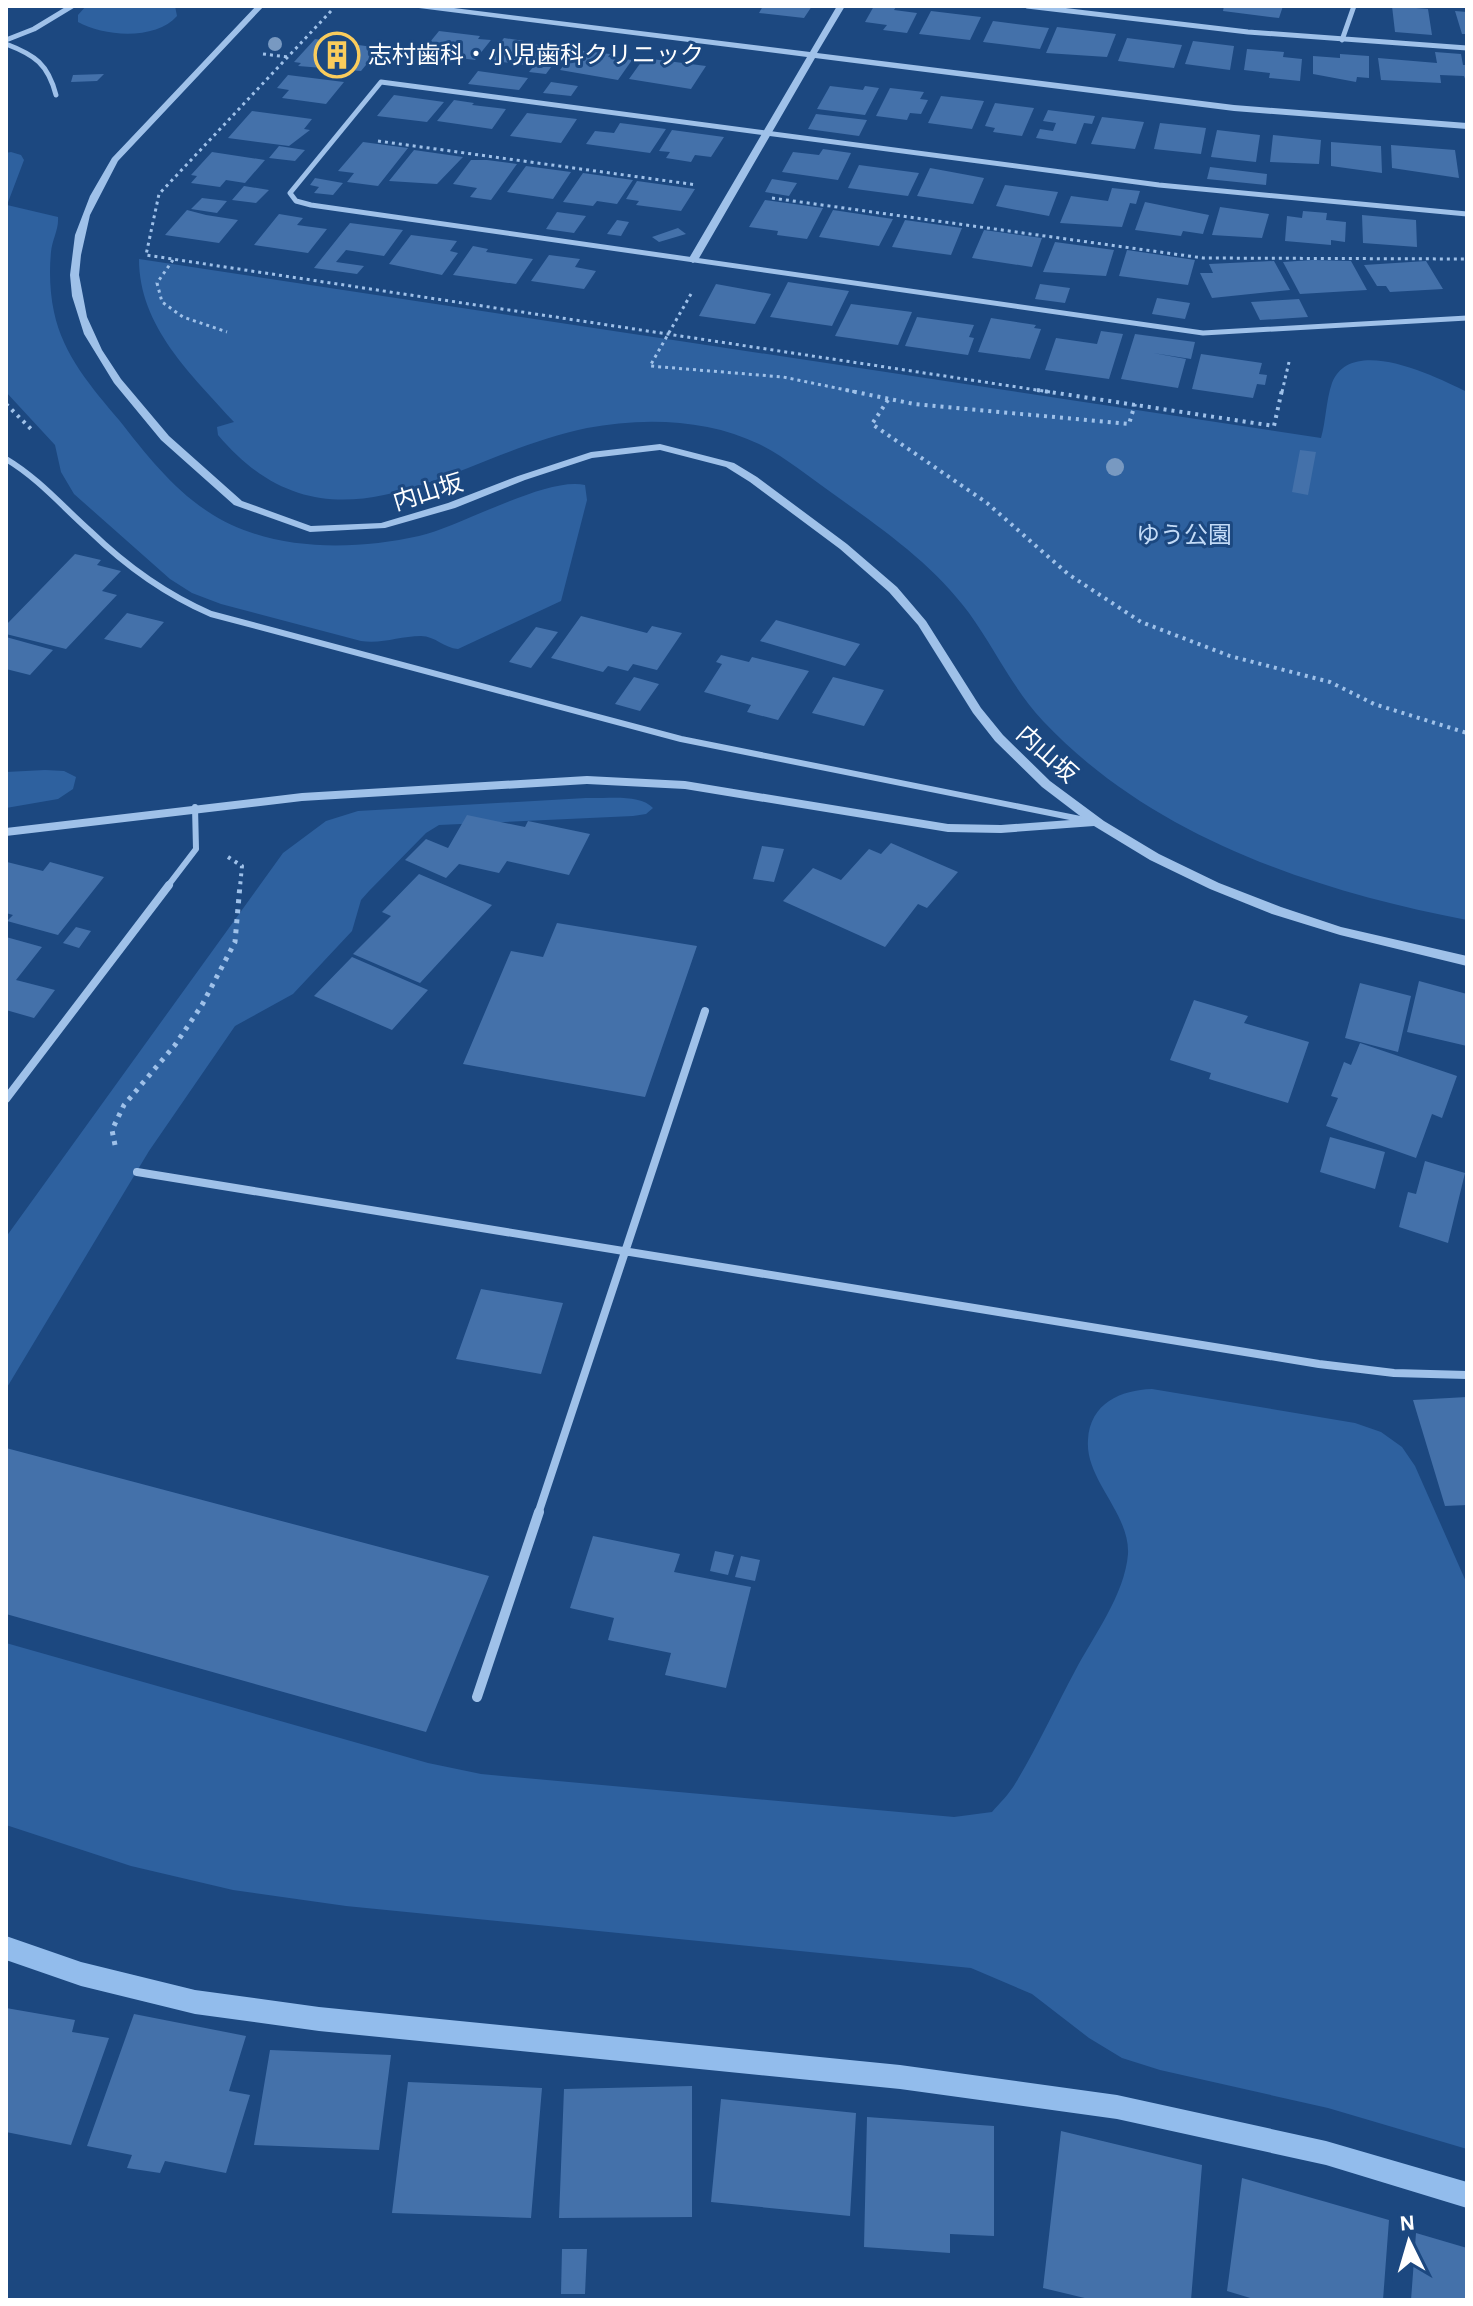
<svg xmlns="http://www.w3.org/2000/svg" width="1473" height="2306" viewBox="0 0 1473 2306" font-family="'Alegreya Sans','Noto Sans JP',sans-serif">
<style>
.green{fill:#2e619f}
.lines{fill:none;stroke-linecap:round;stroke-linejoin:round}
.stream{fill:#92bcec;fill-rule:evenodd}
.building{fill:#4471aa}
.path-far2{stroke:#9fc1e9;stroke-width:3;stroke-dasharray:3 4;stroke-linecap:butt}
.path-far1{stroke:#9fc1e9;stroke-width:4;stroke-dasharray:3 5;stroke-linecap:butt}
.path{stroke:#9fc1e9;stroke-width:5;stroke-dasharray:4 6;stroke-linecap:butt}
.minor-far3{stroke:#9fc1e9;stroke-width:5}
.minor-far2{stroke:#9fc1e9;stroke-width:6}
.minor-far1{stroke:#9fc1e9;stroke-width:8}
.minor{stroke:#9fc1e9;stroke-width:10}
.tertiary{fill:#9fc1e9;fill-rule:evenodd}
.tree{fill:#7899c1}
.labels{text-anchor:middle;stroke-width:6;stroke-linejoin:round;paint-order:stroke}
.far-poi-label{font-size:24px;fill:#fff;stroke:#1c4880;text-anchor:start}
.far-street-label{font-size:24px;fill:#fff;stroke:#1c4880}
.far-park-label{font-size:24px;fill:#c3dbf7;stroke:#1c4880}
</style>
<rect width="100%" height="100%" fill="#1c4880"/>
<!-- green -->
<path class="green" d="M86 6H175L177 16C157 40 104 37 78 22V15Z
M11 152 21 155 24 160 7 205 58 217C59 229 52 240 51 252 49 272 50 293 54 312 63 355 92 388 119 420 145 453 172 488 207 511 268 552 351 551 419 536 462 526 547 476 585 485L587 500 561 601 458 649C444 648 435 636 421 636 400 636 383 644 361 641L221 604 192 593 170 579 74 494 61 472 55 445 6 392V153Z
M139 259 1321 438C1326 421 1326 400 1332 383 1351 334 1437 377 1467 392V920C1315 891 1152 837 1043 721 1013 689 995 649 969 613 932 563 882 529 832 493 808 476 785 457 759 444 708 419 643 417 587 428 456 454 333 571 218 435L217 427 234 422C192 375 139 327 139 259Z
M45 770 64 771 76 777 73 789 58 799 6 808V772Z
M586 798C605 799 640 793 653 808L646 814 633 816 439 825 426 833 369 891 361 900 352 931 293 994 235 1026 149 1151 6 1389V1237L283 853 326 821 358 811Z
M1152 1389 1355 1423 1381 1432 1402 1447 1415 1466 1467 1584V2149L1328 2108 1160 2070 1122 2058 1089 2038 1032 1994 971 1968 346 1906 233 1890 131 1866 6 1825V1643L428 1763 481 1774 954 1817 992 1812C1000 1803 1009 1794 1015 1784 1037 1748 1055 1708 1075 1671 1093 1637 1125 1594 1128 1554 1130 1513 1085 1480 1088 1440 1090 1403 1121 1390 1152 1389Z"/>
<g class="lines">
<!-- stream -->
<path class="stream" d="M6 1936 81 1962 195 1990 319 2007 900 2065 1117 2095 1326 2141 1467 2182V2208L1326 2165 1117 2119 900 2089 319 2031 195 2014 81 1986 6 1960Z"/>
</g>
<!-- building -->
<path class="building" d="M763 6H812L804 18 759 13Z
M874 6 896 7 894 10 917 13 907 33 883 30 887 25 865 22Z
M1224 6H1283L1279 18 1223 11Z
M1392 6 1428 9 1432 35 1395 32Z
M931 11 981 17 970 40 919 34Z
M1455 11 1467 12V34H1462Z
M993 21 1049 28 1040 49 983 42Z
M1057 27 1116 34 1107 57 1046 53Z
M439 31 480 36 478 39 491 40 475 60 421 53Z
M504 38 531 42 530 44 565 48 546 74 529 72 534 66 487 60Z
M1127 38 1182 45 1174 68 1118 61Z
M315 39 380 48 361 71 298 66 301 63 294 62Z
M1193 41 1234 46 1230 70 1185 64Z
M1247 49 1284 52 1283 57 1302 59 1300 81 1269 78 1270 73 1244 70Z
M576 50 610 54 608 57 632 60 618 80 560 70Z
M1435 52 1461 54 1463 65H1467V84L1464 76 1440 75 1441 83 1381 80 1378 58 1437 63Z
M1340 54 1369 56V78L1357 77 1356 82 1313 74V56L1340 58Z
M644 58 706 66 691 89 629 79Z
M478 71 528 78 519 90 468 84Z
M104 74 97 81 71 82 73 75Z
M288 75 344 82 326 104 282 98 289 90 277 88Z
M551 82 578 86 571 96 543 93Z
M830 86 863 90 865 86 879 88 865 115 817 109Z
M890 88 924 92 920 99 928 100 921 114 910 113 907 120 876 116Z
M394 95 444 102 427 122 377 116Z
M941 96 984 101 972 129 928 123Z
M454 100 474 103 472 105 506 109 492 129 437 121Z
M995 103 1034 108 1022 136 993 132 995 128 985 126Z
M1048 110 1095 116 1092 124 1084 123 1076 144 1036 138 1040 129 1053 131 1056 123 1043 121Z
M252 111 312 119 304 129 310 130 289 146 228 138Z
M527 113 577 119 561 143 510 136Z
M816 114 867 120 859 136 808 129Z
M1102 117 1144 122 1135 149 1091 144Z
M620 123 666 129 650 153 586 144 595 131 614 133Z
M1160 123 1206 128 1201 154 1154 149Z
M672 130 724 137 711 157 695 155 691 162 666 158 670 152 659 151Z
M1217 130 1260 135 1256 162 1211 157Z
M1273 135 1321 140 1319 164 1270 162Z
M363 142 408 148 378 186 347 182 354 173 338 171Z
M1331 142 1381 146 1382 173 1331 166Z
M1391 145 1455 150 1459 178 1392 168Z
M279 146 305 150 295 161 269 158Z
M823 149 851 153 838 180 782 172 793 152 819 155Z
M414 150 463 157 437 184 389 181Z
M212 152 265 160 245 183 226 180 220 187 191 183 197 176 191 175Z
M471 160H487L517 164 491 200 470 197 477 188 453 184Z
M859 165 919 173 908 196 848 188Z
M526 166 571 172 553 199 507 192Z
M1210 167 1267 174 1266 185 1207 179Z
M930 168 984 178 973 204 917 196Z
M583 173 633 180 617 204 597 201 593 206 563 202Z
M315 178 343 183 333 195 314 193 319 187 310 185Z
M772 179 797 183 789 196 765 192Z
M637 181 695 189 681 211 636 205 639 201 626 199Z
M1005 185 1058 192 1049 216 996 206Z
M244 186 269 190 256 203 232 200Z
M1112 188 1140 191 1136 204 1130 203 1122 227 1060 223 1071 196 1108 201Z
M202 198 227 201 217 213 191 209Z
M765 200 823 208 807 239 777 235 778 231 749 227Z
M1145 202 1209 215 1203 234 1183 231 1181 236 1135 230Z
M1220 207 1269 214 1262 238 1212 235Z
M187 210 206 215 238 220 219 243 165 235Z
M833 210 893 219 879 246 819 237Z
M1303 211 1327 213 1326 220 1346 222 1345 242 1331 240V245L1285 241 1287 216 1302 218Z
M557 212 586 216 574 233 546 229Z
M279 214 303 218 297 225 327 229 308 253 254 245Z
M1362 215 1416 220 1417 247 1363 243Z
M617 220 629 222 621 236 607 234Z
M905 220 962 228 951 255 892 247Z
M350 223 403 230 384 256 346 250 336 262 364 266 357 274 314 268Z
M678 228 686 234 659 242 652 237Z
M984 230 1042 238 1032 267 972 258Z
M411 235 457 241 450 251 458 253 442 275 389 264Z
M1055 242 1114 250 1106 276 1043 272Z
M473 246 488 249 486 252 533 259 516 284 453 275Z
M1127 250 1195 260 1188 285 1119 276Z
M549 255 580 259 575 267 596 271 584 289 531 281Z
M1312 260 1351 261 1367 290 1300 294 1283 262Z
M1274 261 1290 290 1212 298 1200 273H1213L1209 264Z
M1426 261 1443 289 1390 292 1386 286H1377L1364 265Z
M788 282 801 284 794 296 801 284 849 291 832 326 770 317Z
M716 284 771 294 755 324 699 316Z
M1040 284 1070 288 1065 303 1035 299Z
M1157 298 1190 303 1185 319 1152 314Z
M1299 299 1308 317 1260 320 1251 302Z
M851 304 912 312 898 345 835 336Z
M917 317 974 325 969 337 974 338 968 355 905 346Z
M991 318 1036 325 1034 328 1041 329 1030 359 978 352Z
M1101 331 1123 334 1109 379 1045 370 1056 338 1097 344Z
M1135 334 1195 342 1191 359 1153 353 1186 359 1178 388 1121 379Z
M1201 354 1262 363 1259 374 1267 375 1265 385 1257 384 1253 398 1192 389Z
M1300 450 1316 452 1308 495 1292 492Z
M75 554 101 560 97 565 121 571 102 591 117 595 66 649 6 634V625Z
M127 613 164 622 141 648 104 639Z
M581 616 647 633 652 626 682 633 657 670 633 664 628 671 608 666 603 672 551 658Z
M776 620 860 644 845 666 760 641Z
M536 627 558 632 531 668 509 662Z
M6 637 53 650 30 675 6 669Z
M721 655 749 662 752 657 809 671 778 720 747 712 751 705 704 692 722 664 716 662Z
M634 677 659 684 640 711 615 704Z
M833 677 884 690 864 726 812 713Z
M467 815 525 827 528 821 590 834 569 875 507 861 499 873 459 864 446 878 405 860 426 839 448 848Z
M891 843 958 872 927 908 918 904 885 947 783 901 813 868 841 880 869 849 881 854Z
M762 846 784 849 774 882 753 879Z
M7 862 43 871 50 862 104 877 58 935 7 921 13 915 6 913Z
M419 874 492 905 420 983 353 954 391 916 382 912Z
M557 923 697 946 645 1097 463 1064 511 951 543 957Z
M76 927 91 931 79 948 63 943Z
M6 937 42 947 16 980 55 990 34 1018 6 1010Z
M352 957 428 990 392 1030 314 996Z
M1419 981 1467 994V1046L1407 1032Z
M1360 983 1411 996 1398 1052 1345 1038Z
M1194 1000 1248 1016 1244 1023 1309 1042 1288 1103 1209 1079 1211 1073 1170 1060Z
M1360 1043 1457 1076 1442 1118 1432 1114 1416 1158 1326 1126 1338 1098 1331 1096 1344 1062 1351 1065Z
M1330 1137 1385 1152 1375 1189 1320 1172Z
M1425 1161 1465 1173 1448 1243 1399 1227 1408 1192 1416 1194Z
M481 1289 563 1303 541 1374 456 1359Z
M1467 1397V1505L1445 1506 1413 1400Z
M6 1448 489 1576 426 1732 6 1614Z
M593 1536 680 1554 674 1572 751 1587 726 1688 665 1675 671 1653 608 1640 614 1618 570 1608Z
M715 1551 734 1555 728 1575 710 1571Z
M741 1556 760 1560 755 1581 735 1577Z
M6 2008 75 2020 72 2032 109 2038 71 2145 6 2132Z
M134 2014 246 2036 229 2091 250 2095 226 2173 165 2161 160 2173 127 2168 132 2155 87 2146Z
M270 2050 391 2055 379 2150 254 2145Z
M408 2082 542 2088 531 2218 392 2213Z
M692 2086V2217L559 2218 564 2089Z
M721 2099 856 2113 850 2216 711 2202Z
M867 2117 994 2126V2236L950 2234V2253L864 2247Z
M1061 2131 1202 2165 1191 2300H1093L1043 2288Z
M1242 2178 1389 2220 1383 2300H1257L1227 2291Z
M1416 2233 1467 2248V2300H1411Z
M562 2249H587L585 2294H561Z"/>
<g class="lines">
<!-- path-far2 -->
<path class="path-far2" d="M331 11 159 194 146 255 1050 392
M263 54 288 57
M378 141 697 185
M772 198 1203 258 1467 259
M173 260 157 283 162 302 183 317 227 332
M691 294 650 366 783 377 856 392
M1282 392 1289 362"/>
<!-- path-far1 -->
<path class="path-far1" d="M846 390 914 404 1129 424 1135 404
M1037 390 1274 426 1282 390
M888 400 872 424 987 503 1068 574 1141 622 1230 656 1330 682 1374 704 1467 733
M6 404 31 429
M228 857 242 866 240 887"/>
<!-- path -->
<path class="path" d="M115 1145 112 1130 124 1105 175 1045 202 1005 235 942 240 885"/>
<!-- minor-far3 -->
<path class="minor-far3" d="M1027 6 1248 32 1467 48
M6 40 34 29 72 6
M1342 40 1354 6
M6 44C35 55 48 64 56 95
M1467 214 1159 185 381 82 290 193 296 201 311 205 1203 333 1467 318"/>
<!-- minor-far2 -->
<path class="minor-far2" d="M6 459C38 478 62 506 90 531 126 566 165 594 211 614L681 739 1090 821
M167 887 196 849 195 807"/>
<!-- minor-far1 -->
<path class="minor-far1" d="M6 1099 169 885
M137 1172 1319 1364 1394 1373 1467 1375
M538 1514 705 1011"/>
<!-- minor -->
<path class="minor" d="M477 1697 539 1512"/>
<!-- tertiary -->
<path class="tertiary" d="M256 6H264L118 161 90 215 81 255 79 275 87 317 102 350 121 379 169 436 242 501 311 526 381 523 448 503 518 476 591 452 660 444 734 463 757 477 847 544 897 587 926 621 981 708 1003 735 1050 781 1104 821 1159 854 1219 883 1281 907 1341 927 1467 956V966L1340 935 1272 914 1210 889 1150 860 1094 826 1001 833 948 832 685 789 587 784 302 801 6 836V828L302 793 587 776 685 781 948 824 1001 825 1084 819 1042 787 995 741 973 713 918 625 889 592 840 549 750 482 726 467 660 450 592 458 525 480 455 508 385 528 310 532 234 505 161 440 114 383 84 334 72 296 70 275 75 235 90 196 112 158Z
M415 6H438L810 52 837 6H845L817 53 1234 105 1467 123V129L1234 111 815 58 698 260 693 263 688 260 807 57 419 8Z"/>
</g>
<!-- trees -->
<g class="tree">
<circle cx="275" cy="44" r="7"/>
<circle cx="1115" cy="467" r="9"/>
</g>
<!-- icons -->
<defs>
<g id="building-ring" transform="scale(2.3)"><circle r="9.5" fill="#1c4880" stroke="#facc5c" stroke-width="1.5"/><path d="M-4-6H4V6H1V3H-1V6H-4ZM-2.5-4.3h1.7v1.8h-1.7ZM.8-4.3h1.7v1.8H.8ZM-2.5-1h1.7V.8h-1.7ZM.8-1h1.7V.8H.8Z" fill="#facc5c"/></g>
</defs>
<g fill-rule="evenodd">
<use href="#building-ring" x="337" y="55"/>
</g>
<g class="labels">
<!-- far-poi labels -->
<g class="far-poi-label">
<text x="368" y="63">志村歯科・小児歯科クリニック</text>
</g>
<!-- far-street labels -->
<g class="far-street-label">
<text transform="translate(428 492) rotate(-17)" y="8">内山坂</text>
<text transform="translate(1047 754) rotate(42)" y="8">内山坂</text>
</g>
<!-- far-park labels -->
<g class="far-park-label">
<text x="1184" y="543">ゆう公園</text>
</g>
</g>
<!-- border -->
<rect width="1473" height="2306" fill="none" stroke="#ffffff" stroke-width="16"/>
<!-- north arrow -->
<g transform="translate(1409 2242) rotate(355)" stroke="#1c4880" stroke-width="6" paint-order="stroke">
<path d="M0-6L14 30L0 20L-14 30Z" fill="#ffffff"/>
<text y="-12" font-size="22" font-weight="bold" text-anchor="middle" fill="#ffffff">N</text>
</g>
</svg>
